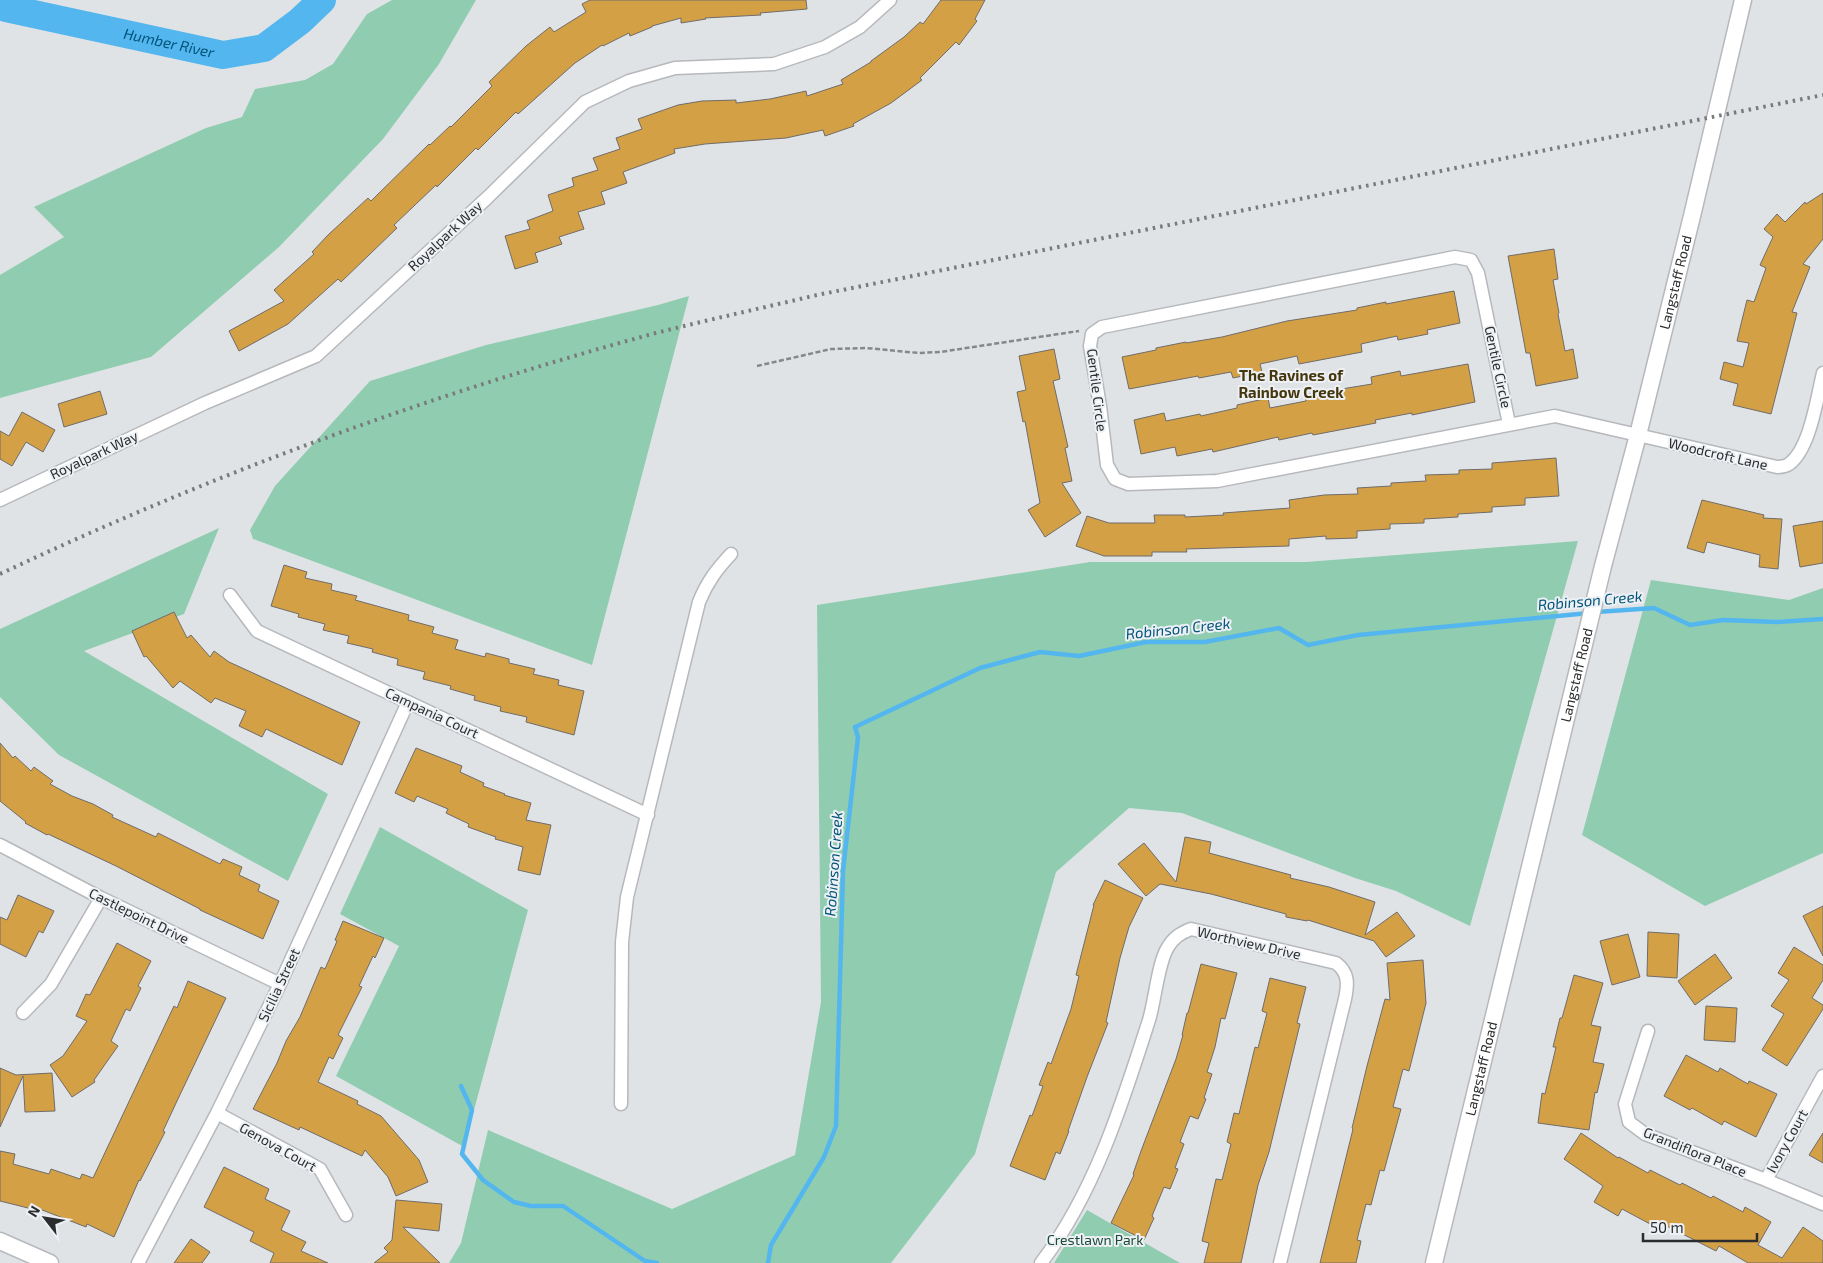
<svg xmlns="http://www.w3.org/2000/svg" width="1823" height="1263" viewBox="0 0 1823 1263" font-family="'Exo 2',sans-serif">
<style>
.green{fill:#90cdb0}
.lines{fill:none;stroke-linecap:round;stroke-linejoin:round}
.stream{stroke:#54b6ef;stroke-width:4.5}
.river{stroke:#54b6ef;stroke-width:28}
.building{fill:#d4a046;stroke:#6f6c69}
.minor-casing{stroke:#b6b8bc;stroke-width:15}
.tertiary-casing{stroke:#b6b8bc;stroke-width:19}
.path{stroke:#858789;stroke-width:2.5;stroke-dasharray:5 2.5;stroke-linecap:butt}
.minor{stroke:#fff;stroke-width:12}
.tertiary{stroke:#fff;stroke-width:16}
.rail{stroke:#787a7b;stroke-width:4;stroke-dasharray:2.5 5;stroke-linecap:butt}
.labels{text-anchor:middle;stroke-width:4;stroke-linejoin:round;paint-order:stroke}
.street-label{font-size:14px;fill:#2b2c2d;stroke:#edf0f4}
.park-label{font-size:14px;fill:#1b4a37;stroke:#edf0f4}
.water-label{font-size:15px;font-style:italic;fill:#015479;stroke:#edf0f4}
.neighbourhood-label{font-size:15px;font-weight:bold;fill:#44360d;stroke:#edf0f4}
</style>
<rect width="100%" height="100%" fill="#e0e3e6"/>
<!-- green -->
<path class="green" d="M392 0H476L439 64 383 139 279 247 151 357 0 398V275L64 237 34 207 206 128 242 117 255 89 305 80 333 64 367 14Z
M689 296 592 665 253 539 250 530 275 486 370 381 486 345 658 305Z
M219 528 184 614 84 651 328 794 288 881 59 755 0 697V629Z
M1578 541 1470 926 1396 891 1355 878 1182 813 1129 808 1056 872 975 1154 891 1263H449L461 1243 488 1130 672 1209 795 1155 821 1002 817 605 1090 562H1306Z
M1651 580 1789 600 1823 588V853L1705 906 1582 835Z
M380 827 528 910 464 1147 336 1076 399 946 340 914Z
M1087 1210 1180 1263H1054Z"/>
<g class="lines">
<!-- stream -->
<path class="stream" d="M1597 612 1654 608 1690 625 1723 620 1777 622 1823 619
M461 1086 472 1110 462 1154 483 1180 514 1202 531 1206H563L645 1261 657 1263
M768 1263 771 1245 824 1157 836 1126 843 871 858 737 855 727 980 668 1040 652 1079 656 1146 642H1205L1279 628 1308 645 1358 635 1589 613"/>
<!-- river -->
<path class="river" id="s1" d="M0 4 6 8 223 55 264 48 300 21 322 0"/>
</g>
<!-- building -->
<path class="building" d="M590 0H806L807 9 760 13 761 15 705 18 706 19 681 23V18L652 26V27L630 36 629 33 603 46 602 45 575 63 518 114 516 112 478 150 476 148 437 187 436 185 394 225 397 228 341 282 338 279 288 324 239 351 229 331 284 301 274 290 314 254 312 252 328 235 368 198 371 201 429 144 430 145 450 126 451 127 492 86 489 82 526 46 550 27 554 32 586 12 582 4Z
M941 0H985L975 19 977 21 959 45 956 42 920 78 922 80 891 103 853 124 854 126 825 136 823 130 786 138 705 144 674 149 675 153 623 172 627 183 601 192 605 204 578 212 584 229 559 237 562 244 535 253 538 262 515 269 505 236 530 229 527 221 553 211 548 195 574 186 572 178 598 170 593 158 620 149 616 138 642 129 638 119 678 105 702 101 736 100V103L770 99 806 91 807 96 843 84 841 80 871 62V61L904 37 920 22 923 24Z
M1823 193V239L1803 264 1810 267 1792 312 1797 313 1771 414 1733 405 1738 384 1720 379 1724 362 1743 367 1749 343 1737 341 1741 324 1747 300 1754 302 1766 268 1760 265 1773 237 1764 229 1777 214 1785 222 1805 202 1806 204Z
M1554 249 1558 279 1553 280 1559 313 1558 314 1565 351 1573 349 1578 378 1536 386 1530 353H1526L1508 256Z
M1454 291 1460 323 1427 330 1428 334 1398 340 1397 336 1361 344 1362 352 1299 364 1297 356 1260 364 1262 372 1233 378 1231 372 1199 378 1198 376 1129 389 1122 357 1156 350V348L1186 342V343L1222 337 1287 321 1357 310V308L1386 302V304Z
M1054 349 1060 379 1053 381 1068 447 1065 448 1072 481 1062 483 1081 513 1045 537 1028 510 1040 503 1025 421 1023 422 1017 392 1026 390 1019 356Z
M1468 364 1475 402 1412 415V413L1375 420 1376 423 1313 435 1312 433 1279 440 1278 437 1213 452 1212 449 1177 456 1175 447 1141 454 1134 420 1164 413 1166 421 1200 414 1201 416 1237 408V405L1268 398 1270 408 1306 401 1305 395 1372 384 1371 377 1400 371 1401 376Z
M100 391 107 414 64 427 58 404Z
M22 412 55 430 43 452 26 442 12 466 0 459V431L9 436Z
M1556 458 1559 496 1525 498V505L1492 507V512L1458 514V517L1424 519V523L1390 524V529L1357 531V538L1326 539V536L1289 539V546L1186 549 1187 552H1152V556H1104L1076 546 1087 516 1109 523H1155L1154 515H1185V517L1224 515 1223 513 1290 508 1289 500 1324 495 1358 494 1357 488 1391 486V483L1426 481 1425 475 1459 474V470L1492 469V463Z
M1702 500 1764 515 1763 518 1782 519 1778 569 1759 567 1760 555 1707 542 1704 553 1687 548Z
M1823 521V563L1800 567 1793 526Z
M284 565 307 572 305 578 332 584 331 590 357 596 355 600 409 615 408 620 434 627 432 633 458 640 455 649 485 657 486 653 509 659V663L535 669 533 674 559 680 558 685 584 691 574 735 526 722 527 717 500 711 501 707 474 700 475 696 450 689 451 686 423 679 425 672 397 665 398 659 372 652 373 649 347 643 349 636 323 630 325 624 298 617 299 614 271 606Z
M174 612 187 638 191 635 210 657 214 651 229 662 360 722 342 765 266 729 262 737 239 726 246 711 215 698 211 703 180 681 173 688 146 656 144 657 132 631Z
M0 743 13 758 15 756 31 771 34 767 53 781 50 784 72 796 93 804 113 815 112 817 156 837 158 833 220 864 223 859 242 867 239 875 260 885 258 891 279 901 263 939 200 910V909L116 866 48 834 47 835 25 823 26 822 0 801Z
M416 748 462 766 460 772 484 783 483 786 505 794 504 795 531 803 526 820 551 825 540 875 518 870 523 847 495 839 496 837 468 827 469 824 446 813 448 809 417 796 414 802 395 793Z
M1185 837 1211 842 1209 853 1291 875 1290 878 1329 887 1375 902 1365 935 1397 912 1415 936 1386 957 1374 941 1308 920 1307 921 1286 917V914L1211 894 1160 884 1146 896 1118 864 1144 843 1176 882Z
M1105 880 1143 898 1129 927 1120 958 1106 1022 1108 1023 1087 1077 1068 1131H1069L1060 1154 1056 1152 1045 1180 1010 1166 1030 1115 1032 1116 1043 1086 1039 1085 1048 1062 1051 1064 1071 1009 1079 976 1076 975 1094 905H1093Z
M18 895 54 911 43 933 39 931 26 957 0 944V917L7 920Z
M1823 906V956L1803 916Z
M343 921 384 938 375 958 373 956 359 986 362 987 338 1035 343 1038 333 1059 329 1057 318 1082 358 1101 357 1104 381 1116 419 1160 428 1182 396 1196 388 1177 365 1150 362 1156 300 1127 299 1130 253 1109 277 1063 286 1041 300 1017 321 967 325 969 337 941 335 940Z
M1648 932 1679 934 1677 978 1647 976Z
M1628 934 1640 977 1612 985 1600 941Z
M117 943 151 961 138 986 141 988 130 1011 126 1009 111 1041 118 1046 94 1080 95 1082 72 1097 50 1065 63 1056 87 1021 76 1016 86 994 90 995Z
M1794 947 1823 965V980L1812 998 1823 1005V1009L1787 1066 1762 1050 1784 1014 1771 1006 1789 980 1778 973Z
M1715 954 1732 978 1695 1005 1678 981Z
M1423 960 1426 1003 1409 1071 1403 1069 1393 1107 1401 1109 1384 1171 1380 1170 1371 1205 1366 1204 1357 1240 1361 1241 1356 1263H1320L1353 1129 1352 1128 1367 1066 1385 999 1390 1000 1387 963Z
M1201 964 1237 973 1225 1019 1221 1018 1215 1047 1207 1072 1212 1074 1204 1098 1206 1099 1198 1119 1190 1116 1180 1142 1184 1144 1175 1168 1178 1169 1170 1189 1164 1187 1152 1216 1154 1218 1144 1240 1111 1223 1134 1175 1133 1174 1141 1151 1176 1059 1183 1035H1182L1187 1013H1188Z
M1574 975 1603 983 1591 1025 1601 1027 1593 1062 1604 1064 1597 1093 1595 1092 1589 1130 1538 1123 1542 1093 1545 1094 1556 1047H1553L1560 1018H1562Z
M1270 978 1306 987 1297 1023 1300 1024 1269 1152 1258 1185 1241 1263H1204L1209 1243 1202 1241 1216 1179 1222 1180 1231 1144 1227 1142 1234 1113 1239 1114 1255 1047 1258 1048 1267 1013 1262 1011Z
M188 981 226 998 177 1101 163 1131 165 1132 140 1181 139 1180 114 1237 87 1224 86 1227 32 1206V1209L0 1201V1151L15 1154 13 1164 49 1174 51 1169 80 1179 82 1174 93 1178 174 1006 177 1008Z
M1706 1006 1737 1008 1735 1042 1704 1040Z
M1686 1055 1718 1072 1720 1068 1748 1084 1749 1081 1777 1094 1756 1137 1724 1121 1722 1125 1692 1108 1690 1110 1664 1096Z
M0 1068 16 1075 52 1073 55 1111 25 1112 23 1076 0 1127Z
M1581 1133 1618 1158 1619 1157 1648 1173 1650 1170 1680 1185 1682 1183 1711 1198 1713 1196 1743 1212 1745 1207 1771 1222 1758 1245 1782 1258 1803 1227 1823 1241V1263H1748L1719 1246 1716 1251 1655 1220 1652 1225 1622 1209 1618 1216 1594 1202 1603 1186 1564 1159Z
M1823 1133V1163L1809 1155Z
M224 1167 269 1189 265 1199 290 1211 281 1230 306 1242 301 1251 328 1263H270L274 1253 250 1241 254 1232 204 1207Z
M396 1200 442 1204 439 1231 403 1227 440 1263H374L388 1252 384 1248 392 1240Z
M191 1239 210 1252 202 1263H174Z"/>
<g class="lines">
<!-- minor casing -->
<g class="minor-casing">
<path id="minor" d="M1509 424 1478 273 1471 260 1455 257 1102 327 1092 334 1090 346 1100 406 1107 465 1115 479 1128 484 1217 481 1555 416 1777 467C1781 467 1785 467 1789 464 1810 449 1817 398 1823 373
M0 500 205 403 316 356 488 197 585 102 629 81 675 68 774 64 825 47 860 27 890 0
M230 595 257 631 648 815
M0 845 101 898 280 984
M23 1013 51 984 101 898
M1648 1031 1625 1104 1629 1122 1645 1134 1766 1180 1823 1204
M621 1104 622 942 627 897 699 602C707 582 717 569 731 554
M217 1113 320 1169 346 1215
M1766 1180 1823 1076
M138 1263 217 1113 280 984 408 702
M1041 1263C1095 1192 1122 1104 1149 1020 1155 1001 1158 962 1168 947 1174 937 1181 933 1191 929L1336 963C1349 973 1348 984 1345 999L1280 1263"/>
</g>
<!-- tertiary casing -->
<g class="tertiary-casing">
<g id="tertiary">
<path d="M0 1241 50 1263"/>
<path id="s2" d="M1434 1263 1603 566 1638 435 1692 216 1743 0"/>
</g>
</g>
<!-- path -->
<path class="path" d="M757 366 831 349 866 348 919 353 940 352 1079 331"/>
<!-- minor -->
<use href="#minor" class="minor"/>
<!-- tertiary -->
<use href="#tertiary" class="tertiary"/>
<!-- rail -->
<path class="rail" d="M0 574C210 475 428 395 652 334 707 320 762 308 817 295L1823 95"/>
</g>
<g class="labels">
<!-- street labels -->
<g class="street-label">
<text transform="translate(445 236) rotate(-43)" y="5">Royalpark Way</text>
<text dy="5" stroke="none"><textPath href="#s2" startOffset="1010">Langstaff Road</textPath></text>
<text transform="translate(1498 367) rotate(78)" y="5">Gentile Circle</text>
<text transform="translate(1097 390) rotate(83)" y="5">Gentile Circle</text>
<text transform="translate(1718 454) rotate(13)" y="5">Woodcroft Lane</text>
<text transform="translate(94 455) rotate(-25)" y="5">Royalpark Way</text>
<text dy="5" stroke="none"><textPath href="#s2" startOffset="605">Langstaff Road</textPath></text>
<text transform="translate(432 713) rotate(25)" y="5">Campania Court</text>
<text transform="translate(139 916) rotate(26)" y="5">Castlepoint Drive</text>
<text transform="translate(1249 943) rotate(13)" y="5">Worthview Drive</text>
<text transform="translate(279 985) rotate(-65)" y="5">Sicilia Street</text>
<text dy="5" stroke="none"><textPath href="#s2" startOffset="200">Langstaff Road</textPath></text>
<text transform="translate(1787 1141) rotate(-61)" y="5">Ivory Court</text>
<text transform="translate(278 1147) rotate(29)" y="5">Genova Court</text>
<text transform="translate(1695 1152) rotate(22)" y="5">Grandiflora Place</text>
</g>
<!-- park labels -->
<g class="park-label">
<text x="1095" y="1245">Crestlawn Park</text>
</g>
<!-- water labels -->
<g class="water-label">
<text dy="5" stroke="none"><textPath href="#s1" startOffset="174">Humber River</textPath></text>
<text transform="translate(1590 601) rotate(-5)" y="5">Robinson Creek</text>
<text transform="translate(1178 629) rotate(-6)" y="5">Robinson Creek</text>
<text transform="translate(834 864) rotate(-86)" y="5">Robinson Creek</text>
</g>
<!-- neighbourhood labels -->
<g class="neighbourhood-label">
<text x="1291" y="381">The Ravines of<tspan x="1291" dy="17">Rainbow Creek</tspan></text>
</g>
</g>
<!-- north arrow -->
<g transform="translate(45 1218) rotate(301)" stroke="#edf0f4" stroke-width="4" paint-order="stroke">
<path d="M0-4L9 19L0 12L-9 19Z" fill="#2b2c2d"/>
<text y="-8" font-size="14" font-weight="bold" text-anchor="middle" fill="#2b2c2d">N</text>
</g>
<!-- scale -->
<path d="M1643 1233v8h114v-8" fill="none" stroke="#2b2c2d" stroke-width="2.5"/>
<text x="1650" y="1233" font-size="15" fill="#2b2c2d" stroke="#edf0f4" stroke-width="4" paint-order="stroke">50 m</text>
</svg>
